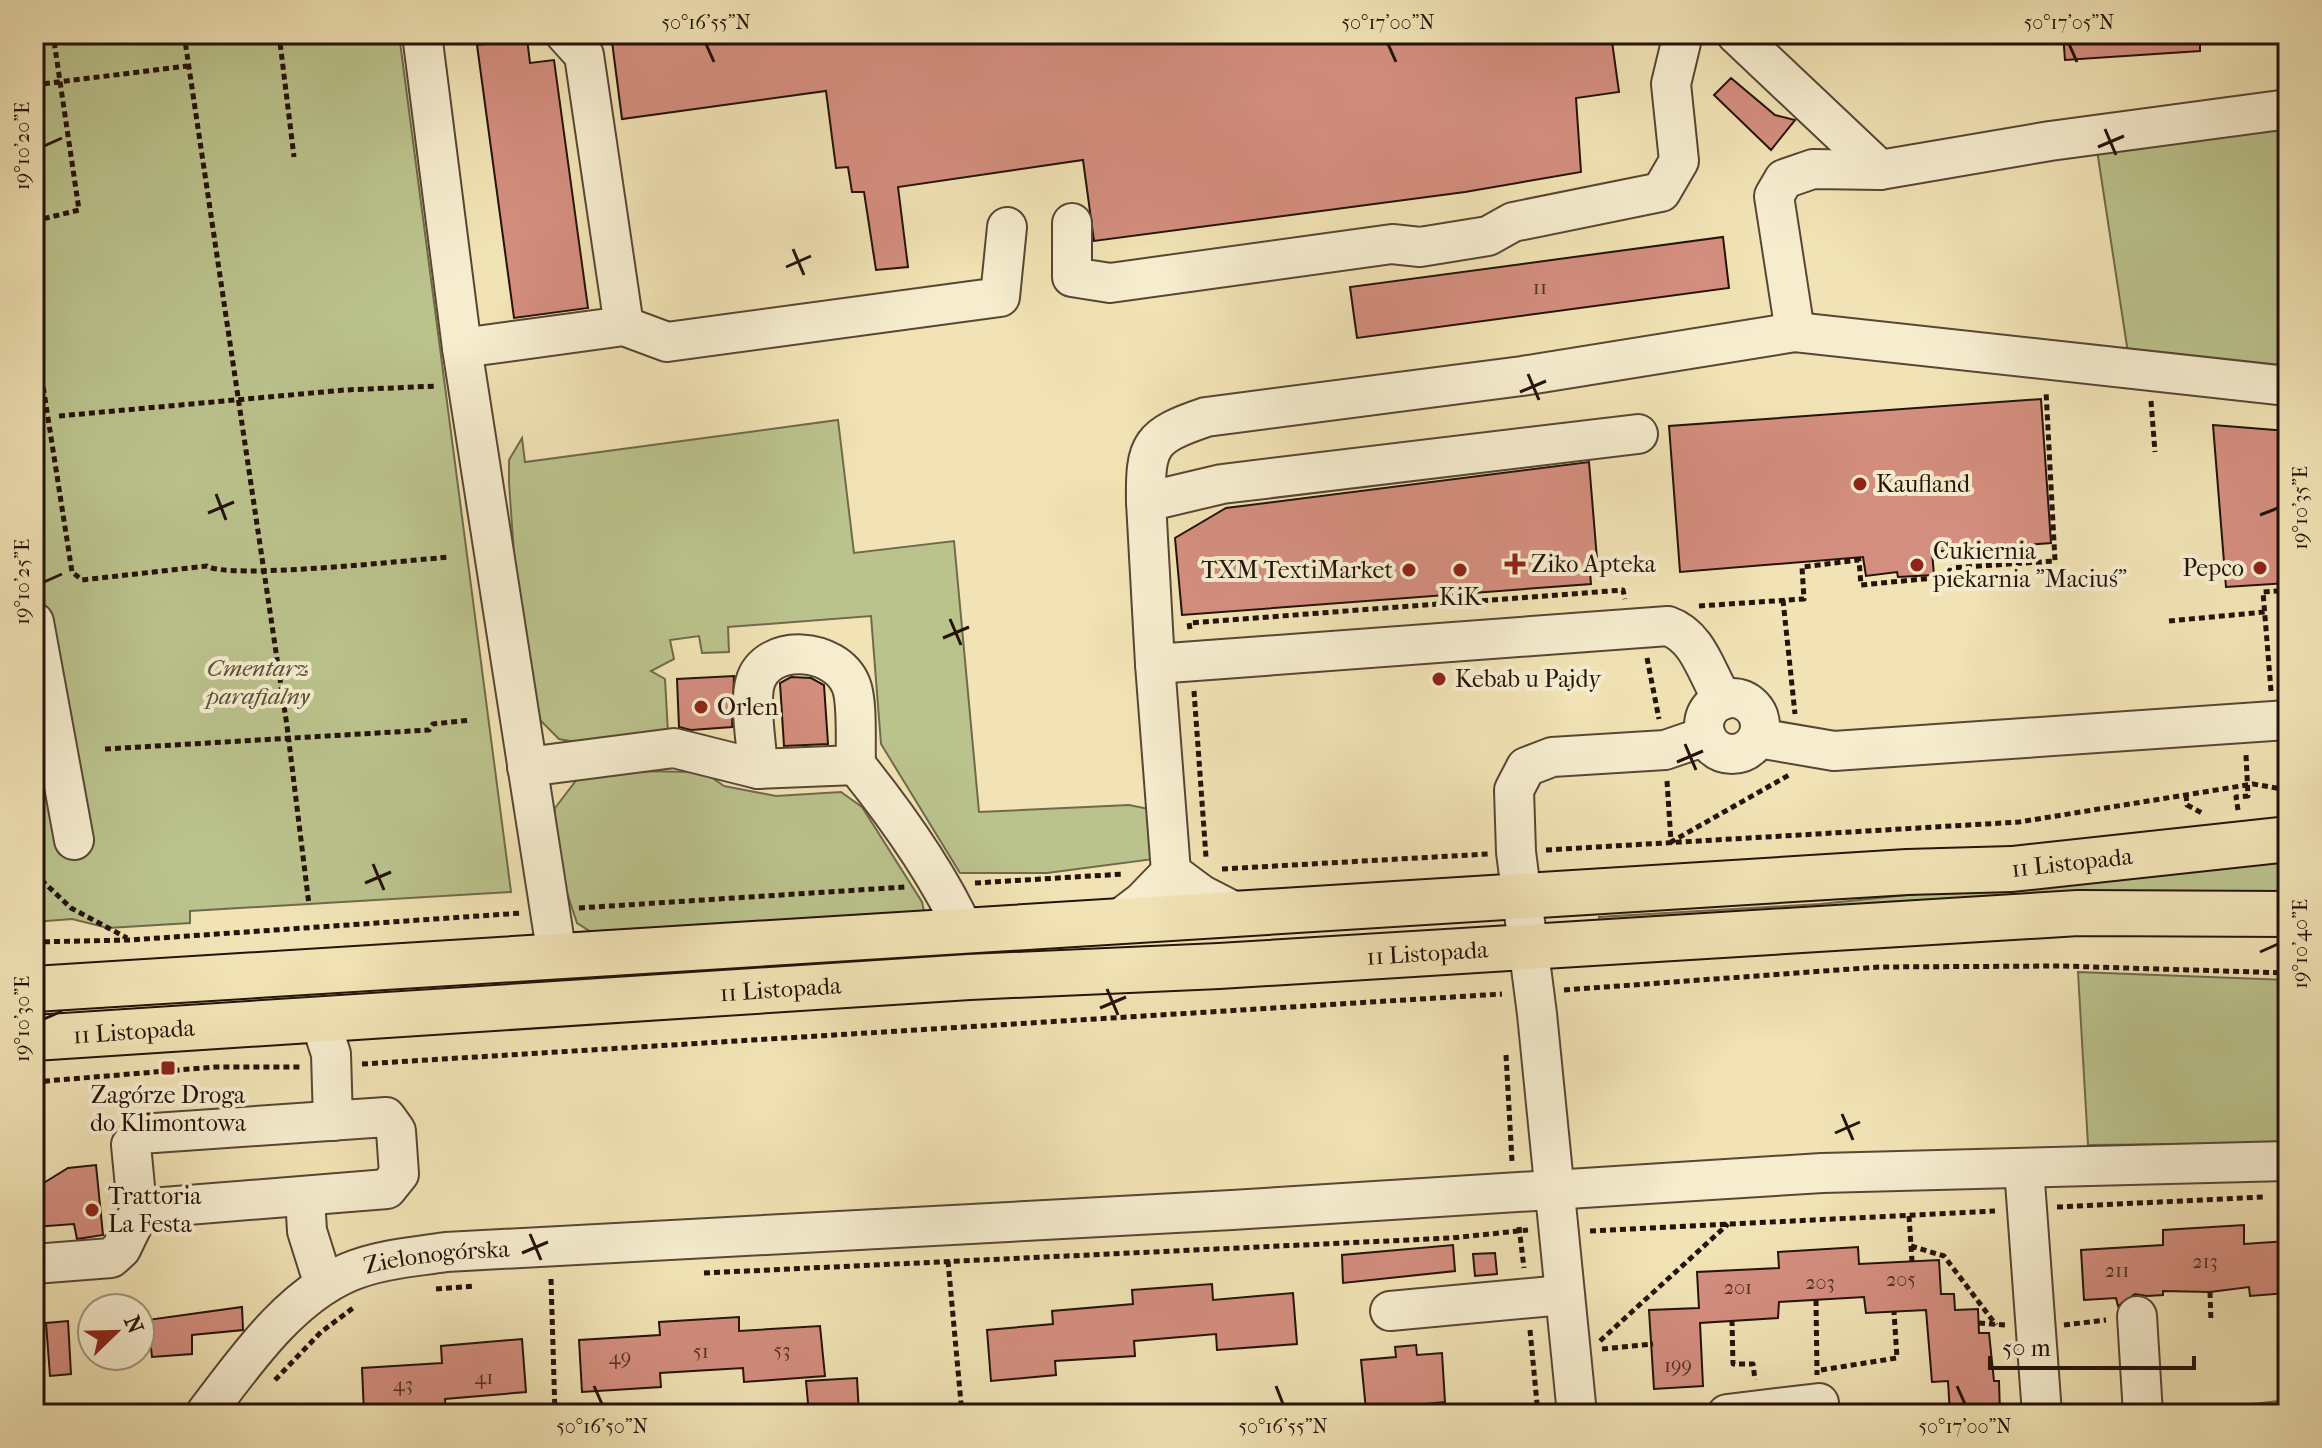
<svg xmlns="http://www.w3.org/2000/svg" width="2322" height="1448" viewBox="0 0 2322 1448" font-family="'IM FELL French Canon',serif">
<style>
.green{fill:#bbc38d;stroke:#706a4b;stroke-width:2}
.building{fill:#d48e7f;stroke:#251209;stroke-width:2}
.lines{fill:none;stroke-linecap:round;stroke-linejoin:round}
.minor-casing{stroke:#584634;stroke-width:42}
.major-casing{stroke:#251209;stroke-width:48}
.path{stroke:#251209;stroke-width:5;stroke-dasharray:6 4;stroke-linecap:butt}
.minor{stroke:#f6edcf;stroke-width:38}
.major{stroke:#f1e3b5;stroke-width:44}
.ticks{fill:none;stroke:#251209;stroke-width:3}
.poi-dot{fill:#8f2418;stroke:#f6edcf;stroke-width:3}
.labels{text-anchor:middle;stroke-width:8;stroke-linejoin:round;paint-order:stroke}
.number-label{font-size:20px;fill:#513126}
.poi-label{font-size:24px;fill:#251209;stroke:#f6edcf;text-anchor:start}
.park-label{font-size:24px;font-style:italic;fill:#5a5037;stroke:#f6edcf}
.street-label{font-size:24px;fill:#251209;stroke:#f6edcf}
.neatline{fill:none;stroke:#251209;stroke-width:3}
.ticks-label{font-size:20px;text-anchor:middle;fill:#251209}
</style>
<rect width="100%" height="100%" fill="#f1e3b5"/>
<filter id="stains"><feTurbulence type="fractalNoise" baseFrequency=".0025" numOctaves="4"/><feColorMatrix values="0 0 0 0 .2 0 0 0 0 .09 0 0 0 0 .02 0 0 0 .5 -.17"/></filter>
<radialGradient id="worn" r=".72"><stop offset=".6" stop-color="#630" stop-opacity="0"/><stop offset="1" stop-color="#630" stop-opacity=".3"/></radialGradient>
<!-- green -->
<path class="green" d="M34 34H399L511 892 190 911V923L108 928 72 919 34 922Z
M2288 126V372L2128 353 2097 150Z
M838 420 854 553 954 541 979 812 1129 805 1149 809 1154 859 1047 873H960L881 744 871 616 728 627 729 652 702 653 699 636 670 640 674 659 651 671 665 679 668 733 575 742 559 739 538 718 514 554 509 483V460L522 438 525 462Z
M623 771 704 772 724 786 776 796 841 792 862 807 922 902 925 915 602 939 577 923 564 884 554 823 555 808 578 778Z
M2288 856V898L1600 929 1599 917 1820 904Z
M2078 972 2288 980V1143L2088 1145Z
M2288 1400V1414H2244L2243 1405Z"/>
<!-- building -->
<path class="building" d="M611 34H1611L1619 92 1576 98 1581 172 1465 192 1094 241 1083 160 898 187 908 267 876 270 864 192H852L848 167 836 168 826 91 622 119Z
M2063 34H2200V51L2065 60Z
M527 38 530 63 554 60 588 308 514 318 477 45Z
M1731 78 1775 115 1795 120 1771 150 1714 95Z
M1723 237 1729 288 1357 338 1350 287Z
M2041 399 2051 543 1932 552 1934 575 1898 577 1897 572 1866 576 1863 557 1680 572 1669 426Z
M2213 425 2288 431V583L2226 587Z
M1589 462 1597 559 1589 560 1591 584 1182 615 1175 538 1226 508Z
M734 676 732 727 691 730 679 727 677 679Z
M791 677 811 678 824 685 828 744 784 746 780 683Z
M96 1165 103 1235 77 1239 74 1224 34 1227V1189L68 1168Z
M2244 1225V1244L2288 1241V1293L2250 1296 2249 1287 2210 1292 2163 1291V1295L2147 1296 2135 1294 2118 1306 2116 1298 2084 1300 2081 1250 2163 1245V1230Z
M1453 1245 1455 1271 1343 1283 1342 1255Z
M1858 1247 1859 1264 1939 1260 1941 1294H1954L1955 1310 1978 1309 1979 1333H1989L1994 1381H1999L2000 1414H1950L1948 1381 1932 1382 1926 1310 1866 1313 1864 1297 1779 1302 1778 1318 1700 1323 1703 1386 1654 1389 1649 1310 1699 1308 1697 1272 1779 1268 1778 1252Z
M1495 1253 1497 1274 1475 1276 1473 1254Z
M1212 1284 1213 1300 1293 1293 1297 1344 1217 1350 1216 1334 1134 1341 1135 1356 1055 1361 1056 1375 991 1381 987 1330 1053 1324 1052 1311 1133 1304 1132 1290Z
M242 1307 243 1330 192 1335V1354L152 1357 150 1339 141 1340 140 1321Z
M739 1317V1331L820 1326 825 1376 744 1382 743 1368 660 1373 661 1387 582 1392 579 1340 660 1335 659 1322Z
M68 1321 71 1374 50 1376 46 1323Z
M522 1339 526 1392 445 1399 446 1413 364 1414 362 1368 442 1363 441 1346Z
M1416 1345 1417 1355 1442 1353 1445 1402 1366 1410 1361 1360 1396 1357 1395 1347Z
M857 1378 859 1414H809L806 1381Z"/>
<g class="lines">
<!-- minor casing -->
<g class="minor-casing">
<g id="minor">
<path d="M422 34 462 348 557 956"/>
<path d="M565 34 584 55 624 326"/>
<path d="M1736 34 1880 170"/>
<path d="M1072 223V277L1110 283 1392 244 1420 247 1488 236 1513 222 1661 192 1679 161 1671 84 1683 34"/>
<path d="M1795 332 1774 196 1784 179 1813 169 1880 170 2050 141 2288 109"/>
<path d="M462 348 624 326 667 342 1000 297 1007 227"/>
<path d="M1638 434 1222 484 1146 502 1155 664 1668 626C1699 637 1706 673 1723 700"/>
<path d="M1146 502C1145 444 1150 436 1206 417L1522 376 1795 332 2288 386"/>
<path d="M34 622 74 840"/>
<circle cx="1732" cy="726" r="28"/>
<path d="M1758 738 1834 751 2288 720"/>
<path d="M527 767 674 748 758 769 856 765C897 816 938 873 965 933"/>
<path d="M758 769C757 746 749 704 755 683 766 642 836 647 851 685 858 702 855 745 856 765"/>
<path d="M1171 872 1202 895 1239 914"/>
<path d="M1113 924 1142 902 1171 872 1155 664"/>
<path d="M320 1020 331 1054 333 1121"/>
<path d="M386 1117 396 1131 399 1174 387 1189 151 1208 142 1206 136 1197 131 1145 140 1134Z"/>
<path d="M2024 1168 2042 1414"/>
<path d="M305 1196 307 1231 324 1285"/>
<path d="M34 1264 111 1258 121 1249 142 1206"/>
<path d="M1390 1311 1563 1295"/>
<path d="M2137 1316 2143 1414"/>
<path id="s1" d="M205 1414C244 1363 288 1298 349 1272 380 1259 414 1257 446 1252L1232 1210 1822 1173 2288 1161"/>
<path d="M1577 1414 1537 1014 1516 852 1514 790 1526 767 1552 757 1665 750 1706 736"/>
<path d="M1727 1414 1819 1403"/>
</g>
</g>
<!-- major casing -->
<g class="major-casing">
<g id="major">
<path id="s2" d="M34 989 1907 872 2012 869 2288 839"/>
<path id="s3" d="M34 1038 969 977 1219 966 2078 913 2288 914"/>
</g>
</g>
<!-- path -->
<path class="path" d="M184 34 287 726 309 905
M279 34 294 157
M185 43 267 34
M34 85 187 66
M34 221 79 210 53 34
M34 328 72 572 82 580 207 566C228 580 411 560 450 557
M2151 401 2155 452
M59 416 345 390 437 386
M1783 600 1795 714
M1699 606 1804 599 1802 567 1859 560 1861 585 1944 577 1950 568 2055 561 2046 391
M2169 621 2265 612
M1190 629 1189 623 1623 590 1625 599
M1647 658 1659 719
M1194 691 1206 857
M2271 691 2263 592 2288 590
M105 749 429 730 433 724 471 720
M1667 781 1671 842 1789 775
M2186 795 2187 805 2202 813
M2238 810 2236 797 2248 796 2246 755
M1546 850 2019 822 2253 784 2288 790
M1222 869 1488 854
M34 873 71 908 127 938
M975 883 1124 874
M579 908 905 887
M34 942 130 940 522 913
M1564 990 1879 967 2062 966 2288 973
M1506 1055 1512 1161
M362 1064 1502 994
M34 1082 215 1067H300
M2057 1207 2263 1197
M1909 1216 1912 1261
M1519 1227 1524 1268
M1590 1231 1995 1211
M1911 1246 1944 1256 1996 1325
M948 1261 962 1414
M704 1273 1451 1238 1528 1230
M551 1279 555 1414
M436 1289 474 1286
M2210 1292 2211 1322
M1816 1300 1817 1375
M2286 1317 2288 1315
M1732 1320 1733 1364H1753L1755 1380
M1979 1323 2006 1325
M2064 1325 2106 1320
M1530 1330 1538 1414
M1600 1341 1728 1224
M1602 1349 1653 1344
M1821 1370 1897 1358 1894 1312
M275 1380 321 1332 353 1308"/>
<!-- minor -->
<use href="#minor" class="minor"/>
<!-- major -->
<use href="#major" class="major"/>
</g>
<!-- ticks -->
<path class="ticks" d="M706 44 714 62M1388 44 1396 62M2069 44 2077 62M2105 129 2116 155M44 146 62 138M2098 147 2124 136M793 249 804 275M786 267 811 256M1528 374 1539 400M1520 392 1546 381M216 494 226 520M208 513 234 502M2260 515 2278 508M44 582 62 574M950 619 961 645M943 638 969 627M1685 744 1696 770M1677 762 1703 751M373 864 384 890M365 883 391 872M2260 952 2278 944M1107 989 1118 1015M1100 1008 1126 997M44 1019 62 1011M1842 1114 1853 1140M1835 1133 1860 1122M530 1234 541 1260M522 1253 548 1242M594 1386 602 1404M1276 1386 1283 1404M1957 1386 1965 1404"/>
<!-- markers -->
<g class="poi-dot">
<circle cx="1860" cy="484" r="8"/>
<path d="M1511 552h8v8h8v8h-8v8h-8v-8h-8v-8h8z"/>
<circle cx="1917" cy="565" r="8"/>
<circle cx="2260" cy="568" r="8"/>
<circle cx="1409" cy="570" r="8"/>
<circle cx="1460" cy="570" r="8"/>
<circle cx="1439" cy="679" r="8"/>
<circle cx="701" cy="707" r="8"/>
<rect x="160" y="1060" width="16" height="16" rx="4"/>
<circle cx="92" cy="1210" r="8"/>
</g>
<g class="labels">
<!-- number labels -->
<g class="number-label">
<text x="1540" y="294">11</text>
<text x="2205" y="1268">213</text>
<text x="2117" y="1277">211</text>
<text x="1901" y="1286">205</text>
<text x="1820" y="1289">203</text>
<text x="1738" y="1294">201</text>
<text x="782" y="1357">53</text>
<text x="701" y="1358">51</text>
<text x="620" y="1364">49</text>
<text x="1678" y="1372">199</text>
<text x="484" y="1384">41</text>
<text x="403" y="1391">43</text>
</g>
<!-- poi labels -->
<g class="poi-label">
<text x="1876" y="492">Kaufland</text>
<text x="1933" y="559">Cukiernia<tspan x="1933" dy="28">piekarnia "Maciuś"</tspan></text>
<text x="1531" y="572">Ziko Apteka</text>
<text x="2244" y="576" text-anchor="end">Pepco</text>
<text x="1393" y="578" text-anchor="end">TXM TextiMarket</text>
<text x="1460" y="605" text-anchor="middle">KiK</text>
<text x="1455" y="687">Kebab u Pajdy</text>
<text x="717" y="715">Orlen</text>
<text x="168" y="1103" text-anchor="middle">Zagórze Droga<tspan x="168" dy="28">do Klimontowa</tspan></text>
<text x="108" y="1204">Trattoria<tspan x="108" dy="28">La Festa</tspan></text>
</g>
<!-- park labels -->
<g class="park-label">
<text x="258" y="676">Cmentarz<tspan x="258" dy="28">parafialny</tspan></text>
</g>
<!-- street labels -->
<g class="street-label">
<text dy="8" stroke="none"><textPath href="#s2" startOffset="2042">11 Listopada</textPath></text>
<text dy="8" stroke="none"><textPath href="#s3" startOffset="1396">11 Listopada</textPath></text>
<text dy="8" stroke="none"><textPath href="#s3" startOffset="748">11 Listopada</textPath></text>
<text dy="8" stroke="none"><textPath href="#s3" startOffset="100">11 Listopada</textPath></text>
<text dy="8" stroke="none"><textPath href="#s1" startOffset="294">Zielonogórska</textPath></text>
</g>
</g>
<!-- margin -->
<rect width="2322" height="1448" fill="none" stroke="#f1e3b5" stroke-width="88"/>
<!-- north arrow -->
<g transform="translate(116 1332) rotate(67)"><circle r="38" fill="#f6edcf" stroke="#a29580" stroke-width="2"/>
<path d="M0-6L14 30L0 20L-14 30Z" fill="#8f2418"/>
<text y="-12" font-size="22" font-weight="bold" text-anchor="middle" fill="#251209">N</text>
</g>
<!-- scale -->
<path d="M1990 1356v12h204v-12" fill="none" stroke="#251209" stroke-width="4"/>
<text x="2002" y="1356" font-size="24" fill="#251209" stroke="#f6edcf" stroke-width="6" paint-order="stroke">50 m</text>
<rect x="44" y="44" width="2234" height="1360" class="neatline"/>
<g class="ticks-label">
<text x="706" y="29">50°16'55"N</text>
<text x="1388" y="29">50°17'00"N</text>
<text x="2069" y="29">50°17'05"N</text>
<text transform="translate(22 146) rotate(-90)" y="7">19°10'20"E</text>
<text transform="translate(2300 508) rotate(-90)" y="7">19°10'35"E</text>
<text transform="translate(22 582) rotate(-90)" y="7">19°10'25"E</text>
<text transform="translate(2300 944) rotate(-90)" y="7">19°10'40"E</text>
<text transform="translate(22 1019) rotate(-90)" y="7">19°10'30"E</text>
<text x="602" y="1433">50°16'50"N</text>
<text x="1283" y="1433">50°16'55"N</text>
<text x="1965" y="1433">50°17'00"N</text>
</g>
<rect width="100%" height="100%" filter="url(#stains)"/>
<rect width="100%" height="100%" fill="url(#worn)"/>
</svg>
